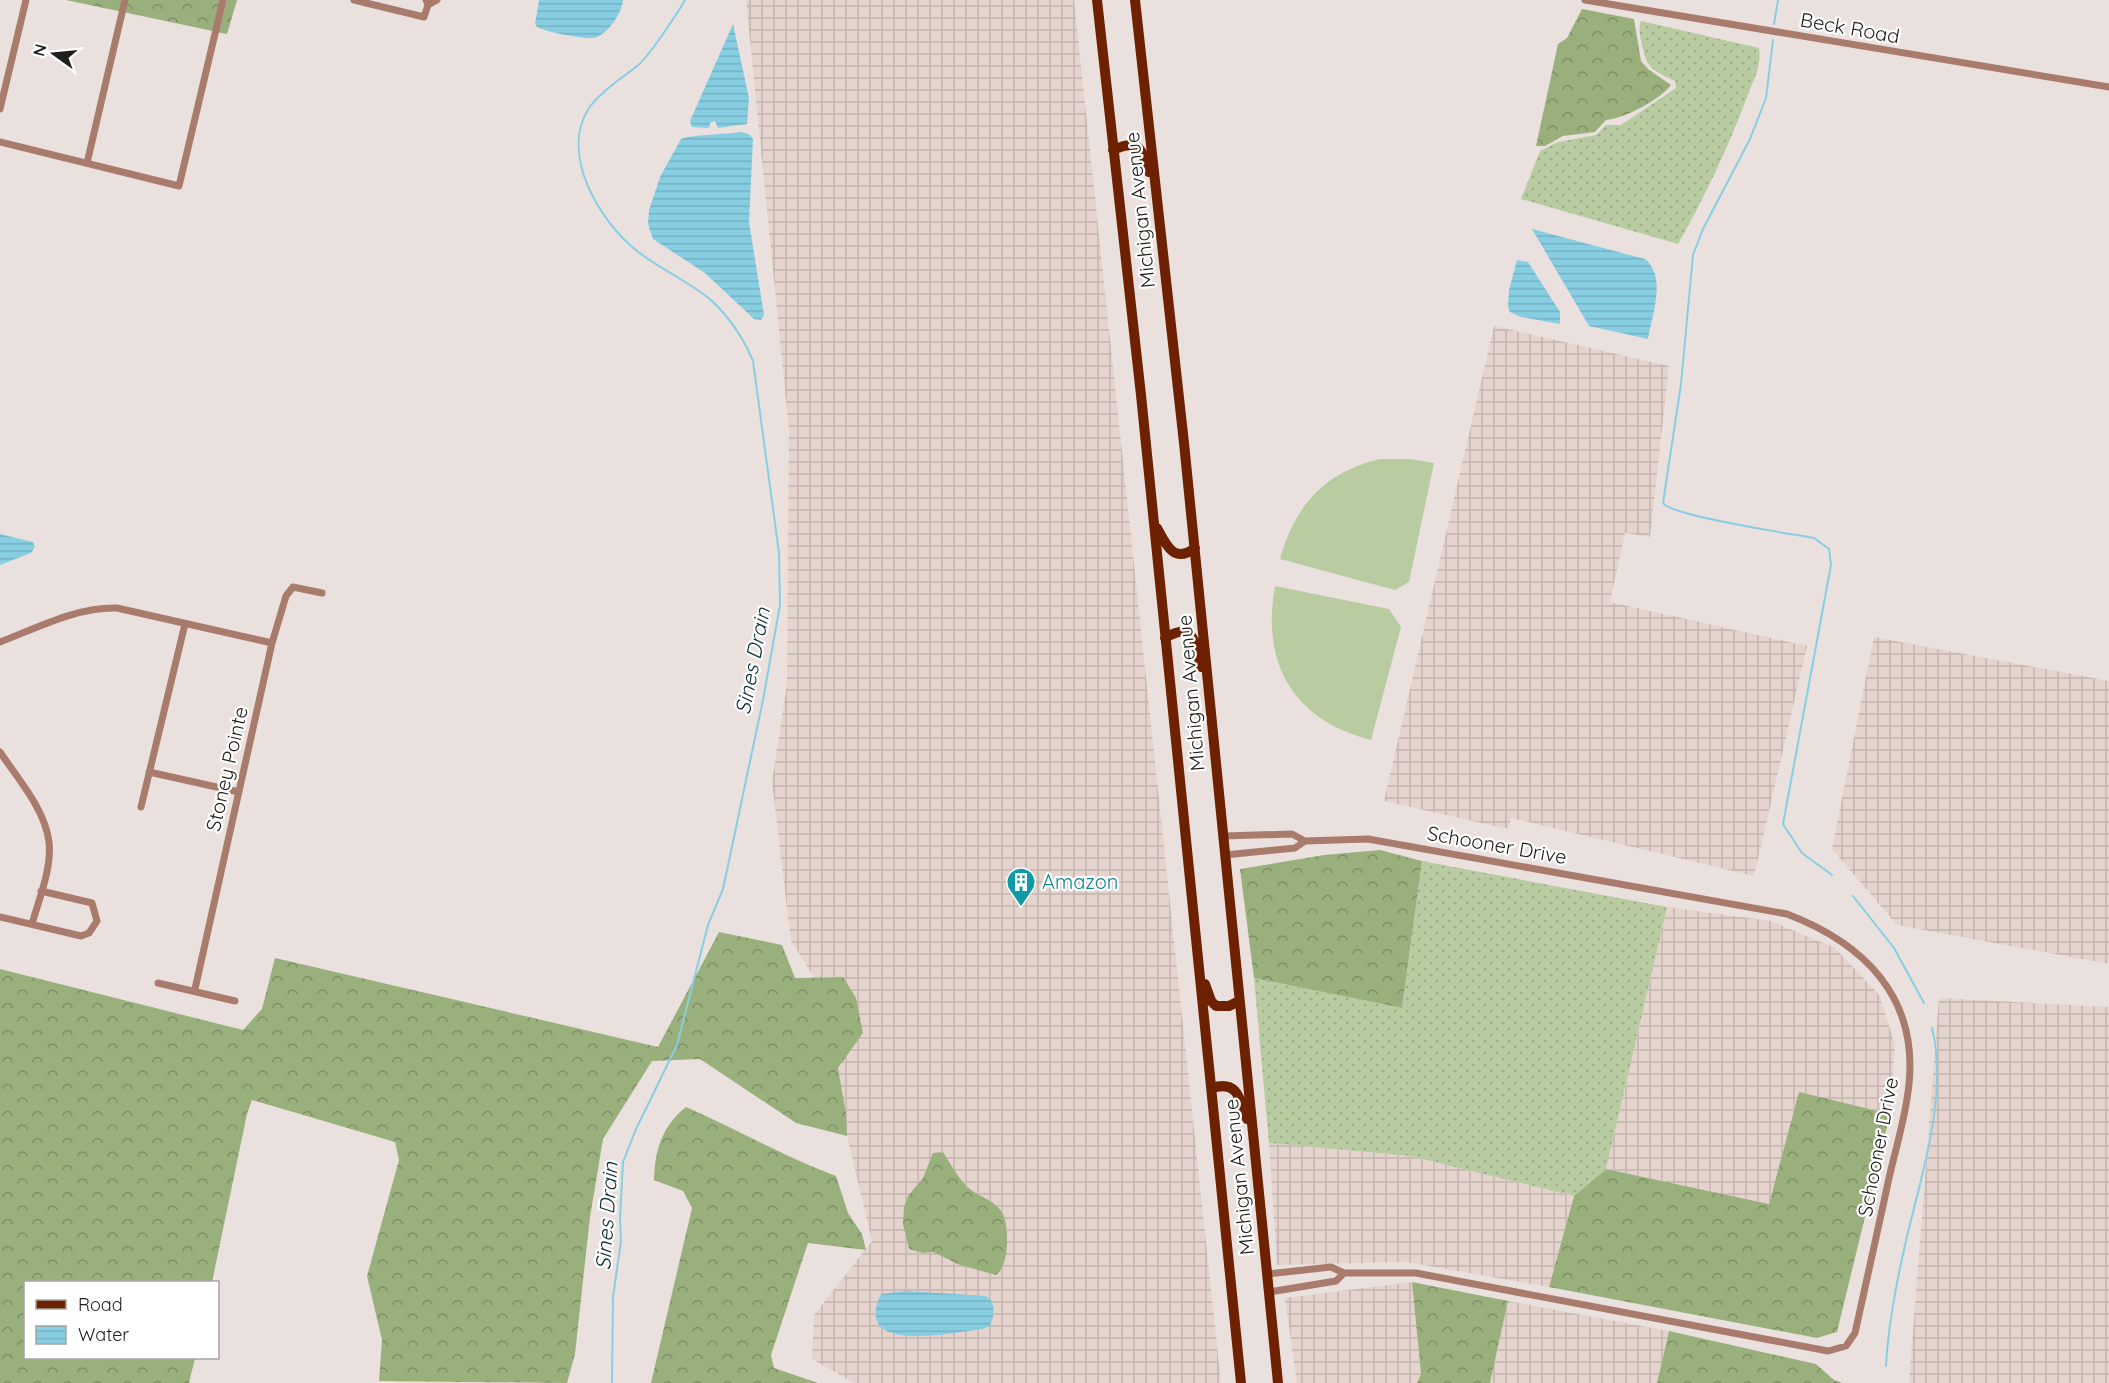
<svg xmlns="http://www.w3.org/2000/svg" width="2109" height="1383" viewBox="0 0 2109 1383" font-family="Quicksand,sans-serif">
<style>
.industrial{fill:url(#industrial-grid)}
.grass{fill:url(#grass-dots)}
.forest{fill:url(#forest-crowns)}
.pitch{fill:#b8cba1}
.water{fill:url(#water-rules)}
.lines{fill:none;stroke-linecap:round;stroke-linejoin:round}
.stream{stroke:#87cee3;stroke-width:2}
.minor{stroke:#a97b6c;stroke-width:7}
.primary{stroke:#6e2100;stroke-width:10}
.labels{text-anchor:middle;stroke-width:4.5;stroke-linejoin:round;paint-order:stroke}
.street-label{font-size:20px;fill:#1f1c1b;stroke:#fff}
.culture-label{font-size:20px;fill:#0d838f;stroke:#fff;text-anchor:start}
.water-label{font-size:21px;font-style:italic;fill:#0b2e37;stroke:#fff}
</style>
<defs>
<pattern id="industrial-grid" width="8" height="8" patternUnits="userSpaceOnUse" patternTransform="scale(1.5)"><rect width="8" height="8" fill="#e5d4cd"/><path d="M0 4h8M4 0v8" fill="none" stroke="#c4b5af"/></pattern>
<pattern id="grass-dots" width="8" height="8" patternUnits="userSpaceOnUse" patternTransform="scale(1.5)"><rect width="8" height="8" fill="#b8cba1"/><path d="M2 2h.1M6 6h.1" fill="none" stroke="#9eae8a" stroke-width="1.8" stroke-linecap="round"/></pattern>
<pattern id="forest-crowns" width="20" height="18" patternUnits="userSpaceOnUse" patternTransform="scale(1.5)"><rect width="20" height="18" fill="#9ab07c"/><path d="M2 6a3 3 0 1 1 6 0M12 15a3 3 0 1 1 6 0" fill="none" stroke="#7d8e65"/></pattern>
<pattern id="water-rules" width="6" height="5" patternUnits="userSpaceOnUse" patternTransform="scale(1.5)"><rect width="6" height="5" fill="#87cee3"/><path d="M0 2.5h6" fill="none" stroke="#74b0c2"/></pattern>
</defs>
<rect width="100%" height="100%" fill="#eae1de"/>
<!-- industrial -->
<path class="industrial" d="M746 0H1074L1221 1383H854L812 1359 814 1315 872 1241 847 1136 838 1068 863 1033 843 977H814L791 941 772 782 787 684 789 430Z
M1494 326 1669 366 1650 537 1625 533 1610 602 1807 646 1754 876 1511 818 1508 829 1384 801Z
M1874 637 2109 681V964L1897 925 1832 849Z
M1667 907 1771 921 1835 948 1879 995 1895 1044 1890 1114 1799 1093 1769 1204 1606 1169Z
M1939 998 2109 1007V1383H1909Z
M1269 1143 1410 1156 1574 1196 1549 1287 1406 1262 1277 1265Z
M1412 1282 1421 1374 1417 1383H1297L1285 1298Z
M1508 1301 1669 1331 1657 1383H1490Z"/>
<!-- grass -->
<path class="grass" d="M1641 21 1759 48C1762 67 1753 80 1747 97 1728 148 1705 196 1678 244L1521 199 1540 151 1558 142 1596 135 1606 125H1621L1676 88 1675 81C1653 70 1646 69 1642 44 1640 36 1638 29 1641 21Z
M1422 861 1667 907 1606 1169 1574 1196 1410 1156 1269 1143 1254 978 1402 1008Z"/>
<!-- forest -->
<path class="forest" d="M66 0H237L227 34Z
M1582 9 1634 19 1641 61 1648 69 1671 85C1661 99 1624 119 1606 120L1595 132 1563 136 1545 146H1536L1558 44 1567 38Z
M1380 850 1422 861 1402 1008 1254 978 1240 869 1324 855Z
M719 932 782 945 795 978 843 977 856 998 863 1033 838 1068 846 1114 847 1136 796 1123 700 1059 652 1061 603 1139 590 1217 575 1354 567 1383 379 1381 382 1340 367 1276 399 1160 395 1142 252 1100 247 1114 212 1282H26V1358H195L189 1383H0V969L243 1030 262 1009 275 958 658 1047Z
M1799 1092 1890 1114 1837 1332 1817 1338 1549 1287 1574 1196 1606 1169 1769 1204Z
M686 1107C737 1129 784 1157 836 1176L848 1213 862 1234 866 1250 808 1243 771 1355 774 1368 818 1383H651L692 1208 683 1191 654 1180C655 1150 662 1126 686 1107Z
M943 1152C951 1164 960 1182 971 1190 982 1198 999 1202 1004 1217 1009 1231 1009 1266 996 1275L960 1265 933 1252 923 1253 909 1249 903 1224 904 1207 908 1196 923 1178 933 1153Z
M1412 1282 1508 1301 1490 1383H1417L1421 1374Z
M1669 1331 1816 1364 1834 1380 1842 1383H1657Z"/>
<!-- pitch -->
<path class="pitch" d="M1380 459H1410L1434 463 1409 582 1395 590 1280 559C1295 505 1325 472 1380 459Z
M1275 586 1389 609 1401 627 1371 740C1293 720 1261 664 1275 586Z"/>
<!-- water -->
<path class="water" d="M539 0H623C622 13 609 32 597 37 588 41 546 32 537 27L535 24Z
M733 24 749 98 747 124 718 128 715 121 710 123 709 128 692 127 690 121Z
M740 132 749 134 753 139 749 222 764 315 761 320 754 319 705 273 653 239 648 224 649 210 660 177 681 139C688 135 729 134 740 132Z
M1532 229 1645 259C1667 277 1652 314 1648 339L1589 326Z
M1517 260 1528 262 1560 312V324L1521 317 1510 312 1508 307 1509 290Z
M0 534 33 542 35 547 31 553 0 565Z
M906 1291 986 1296C997 1303 994 1315 990 1326L983 1329C953 1332 851 1356 881 1294Z"/>
<g class="lines">
<!-- stream -->
<path class="stream" d="M1774 24 1778 0
M1773 40 1766 98 1750 139 1703 229 1693 255 1681 384 1663 503C1671 516 1792 534 1814 538L1829 549 1831 565 1783 824 1802 853 1832 875
M1853 896 1894 948 1924 1003
M1886 1366C1888 1325 1896 1285 1905 1245 1920 1179 1949 1096 1932 1028
M612 1383 613 1297 621 1241 620 1218 623 1162 636 1129 677 1045 708 925 723 889 763 700 780 605 779 553 753 361C743 337 731 319 712 301 689 281 661 270 637 251 600 222 559 154 589 108 600 92 622 78 637 66 648 58 677 14 685 0"/>
<!-- minor -->
<path class="minor" d="M354 0 424 17 428 5 426 0
M1585 0 2109 87
M428 5 437 0
M0 109 26 0
M0 142 179 186 223 0
M87 163 125 0
M0 642C37 628 76 607 117 608L272 643
M0 752C18 779 45 809 49 842 52 868 39 899 32 924
M149 772 239 792
M141 807 185 624
M1223 836 1292 834 1305 841 1295 848 1225 855
M1305 841 1368 839 1787 914C1863 943 1918 996 1909 1084 1906 1116 1896 1147 1889 1178 1878 1230 1866 1282 1855 1333L1846 1346 1828 1351 1416 1273H1344
M0 917 81 936 89 933 97 921 92 903 41 891
M158 983 235 1001
M195 989 272 643 286 596 293 587 322 593
M1268 1274 1331 1267 1344 1273 1336 1281 1269 1292"/>
<!-- primary -->
<path class="primary" d="M1097 0 1141 395 1241 1383
M1135 0 1184 443 1278 1383
M1113 150C1139 138 1142 149 1149 172
M1157 528C1166 545 1174 564 1195 548
M1165 638C1195 620 1195 644 1201 667
M1205 984 1211 1001 1216 1006H1229L1239 1001
M1212 1088C1237 1080 1240 1098 1247 1119"/>
</g>
<!-- icons -->
<defs>
<g id="building-pin" transform="scale(1.5)"><path d="M0 17L-7.5 6A9.5 9.5 0 1 1 7.5 6Z" fill="#0f9aa8" stroke="#fff"/><path d="M-4-6H4V6H1V3H-1V6H-4ZM-2.5-4.3h1.7v1.8h-1.7ZM.8-4.3h1.7v1.8H.8ZM-2.5-1h1.7V.8h-1.7ZM.8-1h1.7V.8H.8Z" fill="#fff"/></g>
</defs>
<g fill-rule="evenodd">
<use href="#building-pin" x="1021" y="882"/>
</g>
<g class="labels">
<!-- street labels -->
<g class="street-label">
<text transform="translate(1850 28) rotate(10)" y="7">Beck Road</text>
<text transform="translate(1140 210) rotate(-96)" y="7">Michigan Avenue</text>
<text transform="translate(1191 693) rotate(-95)" y="7">Michigan Avenue</text>
<text transform="translate(227 769) rotate(-77)" y="7">Stoney Pointe</text>
<text transform="translate(1497 845) rotate(10)" y="7">Schooner Drive</text>
<text transform="translate(1878 1147) rotate(-79)" y="7">Schooner Drive</text>
<text transform="translate(1239 1177) rotate(-96)" y="7">Michigan Avenue</text>
</g>
<!-- culture labels -->
<g class="culture-label">
<text x="1042" y="889">Amazon</text>
</g>
<!-- water labels -->
<g class="water-label">
<text transform="translate(753 661) rotate(-79)" y="7">Sines Drain</text>
<text transform="translate(607 1216) rotate(-86)" y="7">Sines Drain</text>
</g>
</g>
<!-- legend -->
<rect x="24" y="1281" width="195" height="78" fill="#ffffff" stroke="#a5a4a4" stroke-width="1.5"/>
<rect x="36" y="1300" width="30" height="9" fill="#6e2100" stroke="#a5a4a4" stroke-width="1.5"/>
<text x="78" y="1311" font-size="18" fill="#1f1c1b">Road</text>
<rect x="36" y="1326" width="30" height="18" fill="url(#water-rules)" stroke="#a5a4a4" stroke-width="1.5"/>
<text x="78" y="1341" font-size="18" fill="#1f1c1b">Water</text>
<!-- north arrow -->
<g transform="translate(54 54) rotate(285)" stroke="#ffffff" stroke-width="4.5" paint-order="stroke">
<path d="M0-4.5L10 22L0 15L-10 22Z" fill="#1f1c1b"/>
<text y="-9" font-size="16" font-weight="bold" text-anchor="middle" fill="#1f1c1b">N</text>
</g>
</svg>
